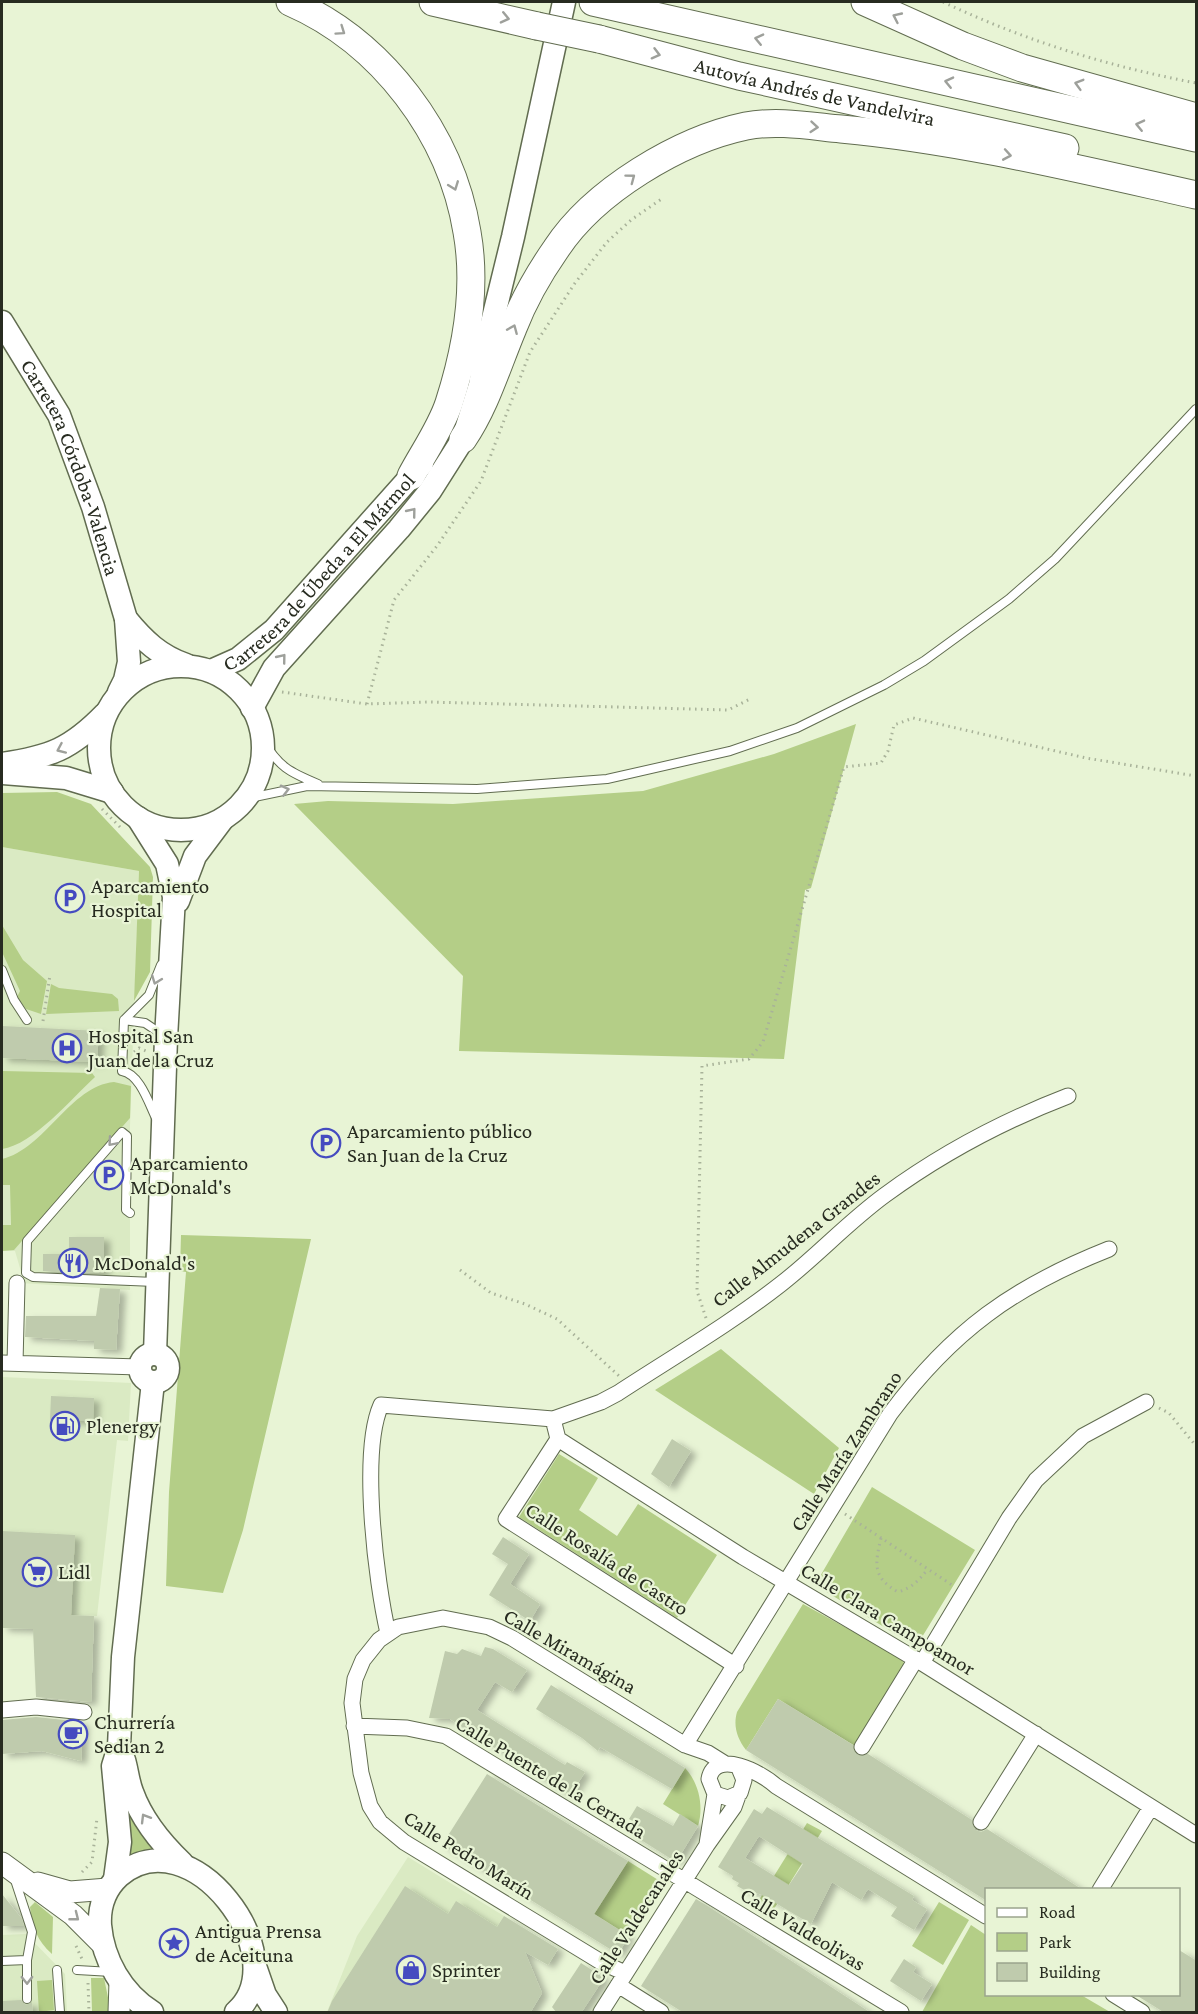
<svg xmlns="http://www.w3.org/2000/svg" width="1198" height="2014" viewBox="0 0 1198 2014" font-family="'Crimson Pro',serif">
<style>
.built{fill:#daeac3}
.green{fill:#b4ce87}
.building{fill:#bfcbad;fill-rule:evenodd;filter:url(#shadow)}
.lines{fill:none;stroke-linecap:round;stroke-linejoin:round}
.lane-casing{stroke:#616c50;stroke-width:10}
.street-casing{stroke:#616c50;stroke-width:17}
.secondary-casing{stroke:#616c50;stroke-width:23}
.primary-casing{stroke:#616c50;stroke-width:25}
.highway-casing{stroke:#616c50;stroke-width:29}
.path{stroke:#a8b299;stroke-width:3;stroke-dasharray:1.5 4.5;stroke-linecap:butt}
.lane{stroke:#fff;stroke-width:8}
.street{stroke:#fff;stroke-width:15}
.secondary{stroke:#fff;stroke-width:21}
.primary{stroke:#fff;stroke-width:22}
.highway{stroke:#fff;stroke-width:27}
.highway-bridge-casing{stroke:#616c50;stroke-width:29;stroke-linecap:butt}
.highway-bridge{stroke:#fff;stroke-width:27}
.oneway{stroke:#9ea09b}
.labels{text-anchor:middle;stroke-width:4.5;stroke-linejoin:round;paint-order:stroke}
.street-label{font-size:21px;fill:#272b20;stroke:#e8f4d5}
.poi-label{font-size:21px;fill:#272b20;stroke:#e8f4d5;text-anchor:start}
</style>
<defs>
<filter id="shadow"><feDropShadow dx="6" dy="3.5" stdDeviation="3" flood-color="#0004"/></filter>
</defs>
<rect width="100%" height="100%" fill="#e8f4d5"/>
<!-- built -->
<path class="built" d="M2 847 139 871 130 1126V1290L21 1283 22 1275 15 1251H2Z
M2 1377 131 1383 128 1441 117 1440 97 1616 2 1613Z
M408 1857 504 1916 444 2012H327L357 1936Z
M26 1934 65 1974 67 2012H2V1935Z"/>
<!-- green -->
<path class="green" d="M856 724 811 888 805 890 784 1059 459 1051 463 976 294 804 328 801 453 804 643 791 774 754Z
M57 792 91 804 150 867 153 877 150 972 134 1001 139 871 2 847V793Z
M2 925 23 960 47 981 41 1014 26 1009 17 997 20 991 2 952Z
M51 984 59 988 112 994 118 999 119 1011 46 1014Z
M2 1071 92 1073 95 1077C72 1098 33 1145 2 1149Z
M114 1082 131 1086 130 1118 14 1250 2 1251V1225H11L10 1185H2V1159C45 1149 70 1086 114 1082Z
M181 1235 311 1239 243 1530 223 1593 166 1586 169 1492 186 1272 180 1271Z
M721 1349 839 1448 814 1494 655 1390Z
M559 1454 598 1478 579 1510 617 1536 638 1504 717 1555 677 1618 519 1517Z
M872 1487 975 1550 919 1642 912 1644 815 1585Z
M803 1604 901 1658 905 1665 855 1746 778 1699 746 1750C737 1738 733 1726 737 1712Z
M685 1768C699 1783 704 1806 698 1826L663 1804Z
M127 1799 156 1851 126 1860Z
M807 1823 822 1831 769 1917 754 1908Z
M628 1861 663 1883 629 1936 594 1914Z
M35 1902 53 1917 52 1954C37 1941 32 1926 30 1907Z
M939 1902 969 1920 943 1965 912 1946Z
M971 1925 986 1935V1994L1081 1995 1110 2012H922Z
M91 1978H104L111 2012H92Z
M52 1980 54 2010 39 2012 37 1981Z"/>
<!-- building -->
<path class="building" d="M2 1026 99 1031 97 1062 2 1058Z
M69 1237H104V1273L43 1271V1254H69Z
M100 1288 120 1289 116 1350 94 1349V1341L25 1337 26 1316H96Z
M51 1396 94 1398 93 1421 50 1420Z
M672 1439 691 1451 669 1487 651 1474Z
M2 1531 75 1535 71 1615 94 1616 91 1702 36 1697 33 1629 2 1628Z
M503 1537 529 1554 510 1584 540 1604 530 1621 489 1595 508 1564 492 1554Z
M485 1647 493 1649 527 1670 512 1692 495 1682 477 1710 565 1765 567 1762 585 1772 570 1796 450 1719 429 1718 445 1651 457 1654 462 1649 481 1656Z
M551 1685 685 1768 672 1789 600 1747 598 1751 582 1738 536 1709Z
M778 1699 853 1745 856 1755 868 1754 972 1820 975 1830 981 1832 987 1829 1083 1890H987V1901L746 1750Z
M36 1717 83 1722 81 1761 42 1751 2 1754V1720Z
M487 1774 628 1861 594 1914 629 1936 618 1954 442 1845Z
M637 1806 673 1826 680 1814 698 1826 676 1862 630 1833 636 1823 629 1819Z
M767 1807 914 1896 912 1900 927 1909 914 1930 891 1916 897 1907 868 1889 861 1900 832 1882 811 1924 762 1895 751 1891 750 1893 737 1886 739 1883 732 1879 733 1876 718 1867 754 1809 762 1814ZM759 1836 803 1864 789 1885 745 1858Z
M405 1886 448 1914 456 1901 497 1927 504 1916 558 1949 548 1965 525 1952 542 1993 530 2013H327L332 2001Z
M2 1894 22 1919 24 1926H2Z
M696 1899 706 1905 871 2013H684L641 1986Z
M1179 1950 1197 1961V2013H1165L1136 1995H1179Z
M904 1959 916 1967 913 1972 932 1984 921 2001 890 1981Z
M581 1963 604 1978 581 2013H557L552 2007Z
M21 2000 26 2005 32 2002 33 2013H2V2001Z"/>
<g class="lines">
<!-- lane casing -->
<g class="lane-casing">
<path id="lane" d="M262 739C279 767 289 772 318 784
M245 799 307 786 477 789 607 779 730 751 797 728 884 685 924 661 1009 599 1055 559 1196 409
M2 970 14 1000 27 1020
M124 1020 145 1023 163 1035
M156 1118C149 1104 140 1074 122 1071L124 1020 149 995 161 965
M130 1213 126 1210 127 1136 122 1132 27 1241 26 1273 33 1277 155 1282
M15 1880 32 1932 27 1960V1999
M2 1961 27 1960
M57 1970 60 2012
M77 1970 112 1972"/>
</g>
<!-- street casing -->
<g class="street-casing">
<path id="street" d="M2 1363 140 1367
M15 1363 17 1283
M558 1439 743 1557 922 1663 1196 1835
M558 1439 553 1419 601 1402 618 1393C673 1357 730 1324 781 1284 817 1256 848 1222 885 1195 941 1154 1003 1121 1068 1096
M558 1439 506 1519 736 1666
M388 1633C376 1582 360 1452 381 1405L553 1419
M922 1663 1009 1518 1036 1480 1083 1436 1146 1402
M2 1710 36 1707 84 1712
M354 1726 407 1728 446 1736 901 2012
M685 1745 890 1414C952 1331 1013 1287 1109 1249
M862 1747 916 1659
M739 1768 744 1780 740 1793 728 1798 715 1794 709 1779C715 1748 762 1773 776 1786L986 1916
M981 1822 1036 1734
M707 1844 715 1794
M1100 1890 1151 1807
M625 1973 601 1962 404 1842 380 1822 370 1806 361 1773 352 1703 355 1679 363 1660 379 1640 398 1627 443 1618 489 1627 512 1638 685 1745 708 1753 724 1763
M618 1985 661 2012
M1113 1994 1142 2012
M601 2012 707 1845 734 1807 739 1793"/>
</g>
<!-- secondary casing -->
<g class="secondary-casing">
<path id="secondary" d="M2 1863 73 1915 102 1944
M38 1883 70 1892 108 1889
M119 2012 120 1982"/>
</g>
<!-- primary casing -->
<g class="primary-casing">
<g id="primary">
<path id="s1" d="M2 322 59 415 93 507 126 619 129 662 125 680 119 692"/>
<path d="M126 619C144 641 160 656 186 665"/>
<circle cx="181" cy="748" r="82"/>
<path id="s2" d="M211 671 238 659 274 630 422 464"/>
<path d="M252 708 274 668 399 529 430 491 463 439 480 385 488 339 513 237 564 2"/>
<path d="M2 764C50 757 71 749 105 714"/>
<path d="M3 773 66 778 112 792"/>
<path d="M138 818 167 864 174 897 166 1038 155 1354"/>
<path d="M178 901 195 856 222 820"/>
<circle cx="154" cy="1368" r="14"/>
<path d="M124 1760C127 1770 128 1782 132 1792 142 1820 161 1843 182 1863"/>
<path d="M115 1879 120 1842 113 1766 119 1747 123 1657 153 1382"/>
<path d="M256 1969 265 1995 276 2012"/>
<path d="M152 2012C122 1993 103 1960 100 1925 99 1907 105 1889 119 1876 190 1814 298 1957 236 2012"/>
</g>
</g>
<!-- highway casing -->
<g class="highway-casing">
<g id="highway">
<path d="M290 2C382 42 451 134 467 232 477 288 466 350 449 403 441 428 423 453 411 476"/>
<path d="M433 2 537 26"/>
<path d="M593 2 1196 138"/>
<path d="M865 2 963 46 1022 68 1196 117"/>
<path id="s3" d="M599 39 739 76 1065 148"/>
<path d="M463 439C486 405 497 366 513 328 523 302 540 272 556 249 594 191 679 140 746 126 777 120 810 126 841 129 960 140 1079 169 1196 195"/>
</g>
</g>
<!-- path -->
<path class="path" d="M943 2C1026 41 1107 66 1196 83
M282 692 367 704 429 702 728 710 750 699
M367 704 394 600 437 546 481 481 530 352 575 283 607 242 631 220 663 198
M102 809 121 828
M43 1021 50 975
M134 1052 139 1048 146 1051
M460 1270 491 1293 525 1304 557 1319 619 1376
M706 1318 697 1291 702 1066 749 1059 763 1042 844 767 881 763 888 751 894 725 913 718 1086 758 1196 776
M1159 1408 1169 1413 1196 1446
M845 1514 952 1585
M881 1538C875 1564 872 1577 898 1592 912 1588 919 1580 928 1569
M82 1872 92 1862 97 1818
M76 1946 82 1959
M88 1983 89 2012"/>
<!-- lane -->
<use href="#lane" class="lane"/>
<!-- street -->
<use href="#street" class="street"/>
<!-- secondary -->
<use href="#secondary" class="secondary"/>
<!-- primary -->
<use href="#primary" class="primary"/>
<!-- highway -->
<use href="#highway" class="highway"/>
<!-- highway-bridge casing -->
<g class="highway-bridge-casing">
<path id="highway-bridge" d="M537 26 599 39"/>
</g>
<!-- highway-bridge -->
<use href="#highway-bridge" class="highway-bridge"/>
</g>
<!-- one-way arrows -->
<defs><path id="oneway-chevron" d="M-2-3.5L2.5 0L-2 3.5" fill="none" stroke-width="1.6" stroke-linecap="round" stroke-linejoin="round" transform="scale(1.5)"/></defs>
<g class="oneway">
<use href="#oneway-chevron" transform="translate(897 17) rotate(-155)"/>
<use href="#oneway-chevron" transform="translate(505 18) rotate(13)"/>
<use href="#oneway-chevron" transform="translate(341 31) rotate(35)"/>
<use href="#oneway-chevron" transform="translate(759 39) rotate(-167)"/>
<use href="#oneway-chevron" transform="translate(656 54) rotate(15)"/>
<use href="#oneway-chevron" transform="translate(949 82) rotate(-167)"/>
<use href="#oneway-chevron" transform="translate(1079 84) rotate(-164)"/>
<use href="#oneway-chevron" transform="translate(1140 125) rotate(-167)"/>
<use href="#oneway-chevron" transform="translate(814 127) rotate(5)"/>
<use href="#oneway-chevron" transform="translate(1007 155) rotate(10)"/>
<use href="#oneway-chevron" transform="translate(631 178) rotate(-37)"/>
<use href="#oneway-chevron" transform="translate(454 186) rotate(69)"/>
<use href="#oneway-chevron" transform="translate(513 329) rotate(-67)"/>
<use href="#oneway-chevron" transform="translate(412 512) rotate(-51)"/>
<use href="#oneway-chevron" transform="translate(282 658) rotate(-51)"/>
<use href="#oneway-chevron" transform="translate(61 749) rotate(156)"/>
<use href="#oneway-chevron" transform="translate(285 790) rotate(-14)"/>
<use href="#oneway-chevron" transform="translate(156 980) rotate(111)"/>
<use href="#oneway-chevron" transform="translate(112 1142) rotate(131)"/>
<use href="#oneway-chevron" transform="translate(145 1818) rotate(-121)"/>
<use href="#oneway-chevron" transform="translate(75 1917) rotate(38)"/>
<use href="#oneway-chevron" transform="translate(27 1980) rotate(89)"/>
</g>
<!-- icons -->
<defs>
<g id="parking-ring" transform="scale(1.5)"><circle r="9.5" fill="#e8f4d5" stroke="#454bc0" stroke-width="1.5"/><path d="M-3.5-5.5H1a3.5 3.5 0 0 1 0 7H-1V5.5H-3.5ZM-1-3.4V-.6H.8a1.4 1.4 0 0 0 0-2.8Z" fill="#454bc0"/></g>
<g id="hospital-ring" transform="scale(1.5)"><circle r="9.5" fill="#e8f4d5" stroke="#454bc0" stroke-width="1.5"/><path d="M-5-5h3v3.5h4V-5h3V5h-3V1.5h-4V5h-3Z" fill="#454bc0"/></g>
<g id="restaurant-ring" transform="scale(1.5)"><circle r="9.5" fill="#e8f4d5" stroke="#454bc0" stroke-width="1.5"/><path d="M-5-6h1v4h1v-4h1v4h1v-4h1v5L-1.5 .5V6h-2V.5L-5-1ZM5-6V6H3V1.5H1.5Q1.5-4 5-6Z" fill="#454bc0"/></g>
<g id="fuel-ring" transform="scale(1.5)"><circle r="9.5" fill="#e8f4d5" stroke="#454bc0" stroke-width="1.5"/><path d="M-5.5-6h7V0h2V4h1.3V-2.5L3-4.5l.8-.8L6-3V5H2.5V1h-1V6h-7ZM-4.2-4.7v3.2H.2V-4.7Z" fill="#454bc0"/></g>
<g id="supermarket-ring" transform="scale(1.5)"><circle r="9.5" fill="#e8f4d5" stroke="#454bc0" stroke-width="1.5"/><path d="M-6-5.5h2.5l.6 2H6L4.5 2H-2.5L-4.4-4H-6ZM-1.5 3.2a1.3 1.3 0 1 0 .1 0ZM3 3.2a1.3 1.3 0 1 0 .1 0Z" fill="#454bc0"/></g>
<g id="cafe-ring" transform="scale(1.5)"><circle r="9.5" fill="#e8f4d5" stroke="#454bc0" stroke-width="1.5"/><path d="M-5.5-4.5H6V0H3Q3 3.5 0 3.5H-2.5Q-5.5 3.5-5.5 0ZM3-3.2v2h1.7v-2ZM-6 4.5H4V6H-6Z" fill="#454bc0"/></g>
<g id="sight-ring" transform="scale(1.5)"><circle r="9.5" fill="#e8f4d5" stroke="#454bc0" stroke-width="1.5"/><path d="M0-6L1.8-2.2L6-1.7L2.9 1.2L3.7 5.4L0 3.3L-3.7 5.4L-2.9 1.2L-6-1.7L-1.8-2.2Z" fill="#454bc0"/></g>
<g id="shop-ring" transform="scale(1.5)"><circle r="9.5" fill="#e8f4d5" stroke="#454bc0" stroke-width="1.5"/><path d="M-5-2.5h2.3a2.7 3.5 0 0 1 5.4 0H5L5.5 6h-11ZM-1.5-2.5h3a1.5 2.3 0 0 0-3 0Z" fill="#454bc0"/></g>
</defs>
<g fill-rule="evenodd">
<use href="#parking-ring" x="70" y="898"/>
<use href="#hospital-ring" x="67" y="1048"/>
<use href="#parking-ring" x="326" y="1143"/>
<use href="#parking-ring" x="109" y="1175"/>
<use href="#restaurant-ring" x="73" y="1263"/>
<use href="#fuel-ring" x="65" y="1426"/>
<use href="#supermarket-ring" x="37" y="1572"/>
<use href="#cafe-ring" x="73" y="1734"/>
<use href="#sight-ring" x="174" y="1943"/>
<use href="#shop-ring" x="411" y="1970"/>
</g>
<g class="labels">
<!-- street labels -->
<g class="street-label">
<text dy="7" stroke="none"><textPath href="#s3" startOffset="222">Autovía Andrés de Vandelvira</textPath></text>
<text dy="7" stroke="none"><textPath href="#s1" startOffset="162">Carretera Córdoba-Valencia</textPath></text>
<text dy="7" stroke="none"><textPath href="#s2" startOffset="148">Carretera de Úbeda a El Mármol</textPath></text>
<text transform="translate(796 1239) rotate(-38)" y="7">Calle Almudena Grandes</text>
<text transform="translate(846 1451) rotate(-57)" y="7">Calle María Zambrano</text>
<text transform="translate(607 1559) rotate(33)" y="7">Calle Rosalía de Castro</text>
<text transform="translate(888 1619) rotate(31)" y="7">Calle Clara Campoamor</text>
<text transform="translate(570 1651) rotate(30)" y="7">Calle Miramágina</text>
<text transform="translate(551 1777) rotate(31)" y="7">Calle Puente de la Cerrada</text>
<text transform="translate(469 1855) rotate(32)" y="7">Calle Pedro Marín</text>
<text transform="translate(636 1917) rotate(-57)" y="7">Calle Valdecanales</text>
<text transform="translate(803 1929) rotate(31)" y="7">Calle Valdeolivas</text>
</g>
<!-- poi labels -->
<g class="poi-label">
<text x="91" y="893">Aparcamiento<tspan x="91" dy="24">Hospital</tspan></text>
<text x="88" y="1043">Hospital San<tspan x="88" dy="24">Juan de la Cruz</tspan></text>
<text x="347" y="1138">Aparcamiento público<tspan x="347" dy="24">San Juan de la Cruz</tspan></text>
<text x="130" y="1170">Aparcamiento<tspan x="130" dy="24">McDonald's</tspan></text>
<text x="94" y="1270">McDonald's</text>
<text x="86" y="1433">Plenergy</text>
<text x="58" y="1579">Lidl</text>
<text x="94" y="1729">Churrería<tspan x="94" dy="24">Sedian 2</tspan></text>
<text x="195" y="1938">Antigua Prensa<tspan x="195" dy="24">de Aceituna</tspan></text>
<text x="432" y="1977">Sprinter</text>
</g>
</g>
<!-- border -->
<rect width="1198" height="2014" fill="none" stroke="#272b20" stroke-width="6"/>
<!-- legend -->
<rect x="985" y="1888" width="195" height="108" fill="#e8f4d5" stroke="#9ba48d" stroke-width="1.5"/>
<rect x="997" y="1908" width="30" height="9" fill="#ffffff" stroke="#9ba48d" stroke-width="1.5"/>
<text x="1039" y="1918" font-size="18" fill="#272b20">Road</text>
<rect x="997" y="1933" width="30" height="18" fill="#b4ce87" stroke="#9ba48d" stroke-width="1.5"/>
<text x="1039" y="1948" font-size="18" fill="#272b20">Park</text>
<rect x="997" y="1963" width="30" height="18" fill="#bfcbad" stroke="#9ba48d" stroke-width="1.5"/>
<text x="1039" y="1978" font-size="18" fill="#272b20">Building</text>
</svg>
